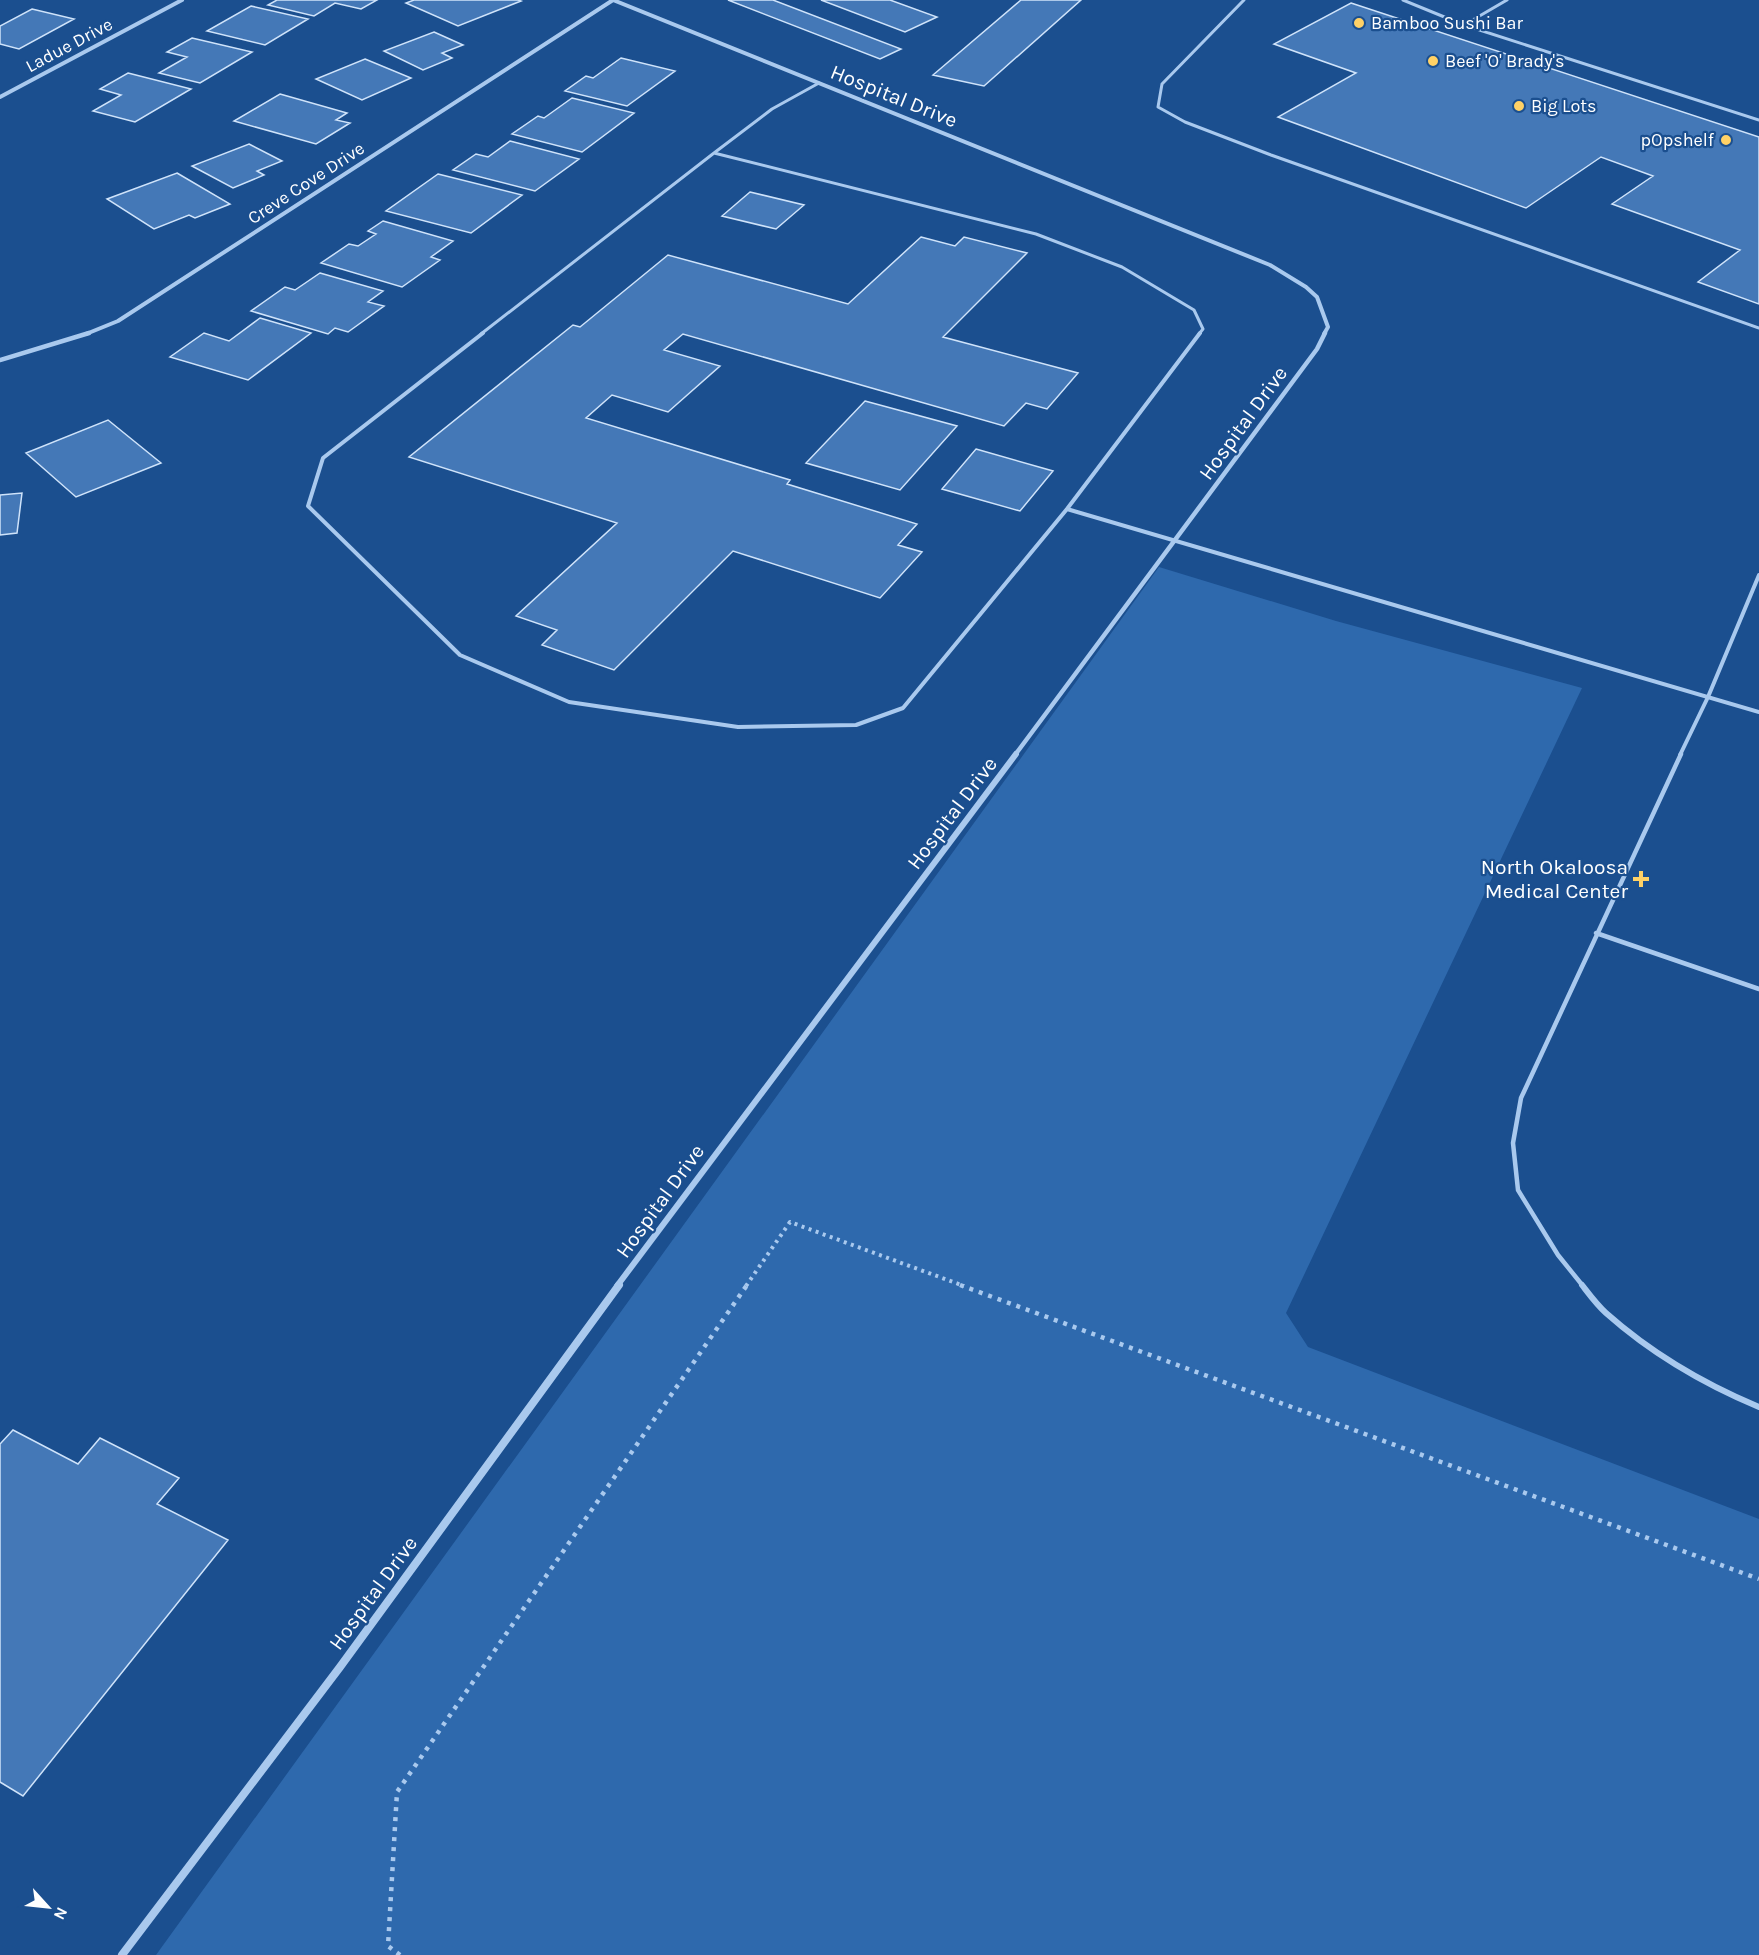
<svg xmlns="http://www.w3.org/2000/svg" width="1759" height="1955" viewBox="0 0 1759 1955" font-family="Karla,sans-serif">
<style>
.green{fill:#2e69ad}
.building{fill:#4478b7;stroke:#cfe3fa;stroke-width:1.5}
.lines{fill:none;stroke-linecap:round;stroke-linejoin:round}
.path-far1{stroke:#a9c9ee;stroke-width:4;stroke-dasharray:3 4.5;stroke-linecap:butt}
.path{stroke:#a9c9ee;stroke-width:4.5;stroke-dasharray:4 6;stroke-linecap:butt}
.service-far3{stroke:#a9c9ee;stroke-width:3}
.service-far2{stroke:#a9c9ee;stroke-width:4}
.service-far1{stroke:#a9c9ee;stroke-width:4.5}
.service{stroke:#a9c9ee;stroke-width:6}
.minor-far3{stroke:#a9c9ee;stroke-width:4}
.minor-far2{stroke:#a9c9ee;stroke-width:4.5}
.minor-far1{stroke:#a9c9ee;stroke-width:6}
.minor{stroke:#a9c9ee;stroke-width:8}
.poi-dot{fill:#ffd166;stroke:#1b4f8f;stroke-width:2}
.labels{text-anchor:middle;stroke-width:4.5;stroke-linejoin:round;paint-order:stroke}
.far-poi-label{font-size:18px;fill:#fff;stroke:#1b4f8f;text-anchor:start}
.far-street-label{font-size:18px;fill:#fff;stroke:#1b4f8f}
.street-label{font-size:21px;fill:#fff;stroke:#1b4f8f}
.poi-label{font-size:21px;fill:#fff;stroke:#1b4f8f;text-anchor:end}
</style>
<rect width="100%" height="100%" fill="#1b4f8f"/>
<!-- green -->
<path class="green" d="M1159 567 1336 621 1582 688 1286 1313 1308 1347 1759 1519V1955H156Z"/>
<!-- building -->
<path class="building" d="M277 0H377L361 9 335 3 314 16 268 5Z
M414 0H518L521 1 458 26 406 3Z
M728 0H773L901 49 880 59Z
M821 0H890L937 17 905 32Z
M1021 0H1081L984 86 933 75Z
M1351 3 1759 137V304L1698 282 1740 250 1612 204 1653 176 1601 157 1526 208 1278 117 1356 73 1274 44Z
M251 6 308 19 265 45 207 31Z
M32 9 74 19 19 49 0 44V26Z
M434 32 463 45 442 53 452 58 423 70 384 51Z
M192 38 252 52 200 83 159 73 187 57 167 52Z
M621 58 675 71 627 106 565 91 586 76 593 78Z
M365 59 411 78 362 100 316 79Z
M128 73 191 89 135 122 93 111 121 95 100 89Z
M280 94 347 113 336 120 350 123 316 144 234 121Z
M572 98 634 113 582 152 512 134 538 116 544 118Z
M510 141 579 159 535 191 453 170 476 154 488 157Z
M249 144 282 161 257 171 264 175 233 188 192 166Z
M177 173 230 204 195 218 189 215 154 229 107 199Z
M438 174 522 195 471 233 386 211Z
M750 192 804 205 776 229 722 216Z
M383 221 453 241 431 257 440 260 402 287 321 263 349 244 358 246 376 234 368 231Z
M921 237 955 246 964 237 1027 253 943 337 1078 373 1047 409 1026 403 1004 426 683 334 664 350 720 366 668 412 612 395 586 418 790 480 787 484 917 524 898 545 922 552 880 598 733 551 614 670 542 645 557 630 516 616 617 523 409 457 573 325 580 327 668 255 848 304Z
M320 273 383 291 368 302 384 306 348 332 335 328 328 334 251 311 285 287 295 290Z
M260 318 311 333 248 380 170 357 204 333 229 341Z
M865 401 957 426 900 490 806 463Z
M108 420 161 463 76 497 26 453Z
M976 449 1053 471 1020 511 942 489Z
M22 493 17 533 0 535V495Z
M13 1430 78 1464 100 1438 179 1478 157 1504 228 1540 23 1796 0 1782V1444Z"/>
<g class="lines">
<!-- path-far1 -->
<path class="path-far1" d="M746 1286 790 1222 964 1286"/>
<!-- path -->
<path class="path" d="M960 1285 1759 1579
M400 1955 388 1946 397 1792 747 1285"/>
<!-- service-far3 -->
<path class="service-far3" d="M1244 0 1162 84 1158 107 1185 122 1271 155 1759 328
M1403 0 1464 25
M1507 0 1464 25 1759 120
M714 153 1036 234 1122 267 1194 310 1203 329 1199 334
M714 153 772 109 819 83
M481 334 714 153"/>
<!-- service-far2 -->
<path class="service-far2" d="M483 333 323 458 308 506 460 655 569 702 738 727 856 725 903 708 1067 509 1200 333
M1067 509 1759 712
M1680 755 1708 697 1759 575"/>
<!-- service-far1 -->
<path class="service-far1" d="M1596 933 1759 989
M1583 1286 1558 1255 1518 1190 1513 1143 1521 1098 1681 754"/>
<!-- service -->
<path class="service" d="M1582 1285C1589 1294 1597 1305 1606 1313 1651 1353 1704 1384 1759 1407"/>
<!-- minor-far3 -->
<path class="minor-far3" d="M613 0 1270 265 1306 287 1317 297 1328 327 1324 334
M0 97 182 0
M86 334 118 321 613 0"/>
<!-- minor-far2 -->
<path class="minor-far2" d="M0 360 89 333
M1015 755 1317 349 1325 333"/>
<!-- minor-far1 -->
<path class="minor-far1" d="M617 1286 1016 754"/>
<!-- minor -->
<path class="minor" d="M122 1955 340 1667 619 1285"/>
</g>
<!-- markers -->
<g class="poi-dot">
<circle cx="1359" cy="23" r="6"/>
<circle cx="1433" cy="61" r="6"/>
<circle cx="1519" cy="106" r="6"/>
<circle cx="1726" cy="140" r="6"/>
<path d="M1638 870h6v6h6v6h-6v6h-6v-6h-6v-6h6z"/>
</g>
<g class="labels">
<!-- far-poi labels -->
<g class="far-poi-label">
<text x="1371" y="29">Bamboo Sushi Bar</text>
<text x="1445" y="67">Beef 'O' Brady's</text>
<text x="1531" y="112">Big Lots</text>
<text x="1714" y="146" text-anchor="end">pOpshelf</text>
</g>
<!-- far-street labels -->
<g class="far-street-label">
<text transform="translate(69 45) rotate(-28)" y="6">Ladue Drive</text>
<text transform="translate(306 183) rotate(-33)" y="6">Creve Cove Drive</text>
</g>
<!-- street labels -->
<g class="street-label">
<text transform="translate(894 96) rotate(22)" y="7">Hospital Drive</text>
<text transform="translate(1243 423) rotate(-54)" y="7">Hospital Drive</text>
<text transform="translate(952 813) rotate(-53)" y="7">Hospital Drive</text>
<text transform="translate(660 1201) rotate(-54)" y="7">Hospital Drive</text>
<text transform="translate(373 1593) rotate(-54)" y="7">Hospital Drive</text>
</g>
<!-- poi labels -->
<g class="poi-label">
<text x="1628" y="874">North Okaloosa<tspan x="1628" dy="24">Medical Center</tspan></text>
</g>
</g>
<!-- north arrow -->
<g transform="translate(48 1907) rotate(117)" stroke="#1b4f8f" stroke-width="4.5" paint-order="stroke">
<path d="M0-4.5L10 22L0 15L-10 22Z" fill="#ffffff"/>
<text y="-9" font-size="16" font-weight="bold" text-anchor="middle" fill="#ffffff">N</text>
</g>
</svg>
